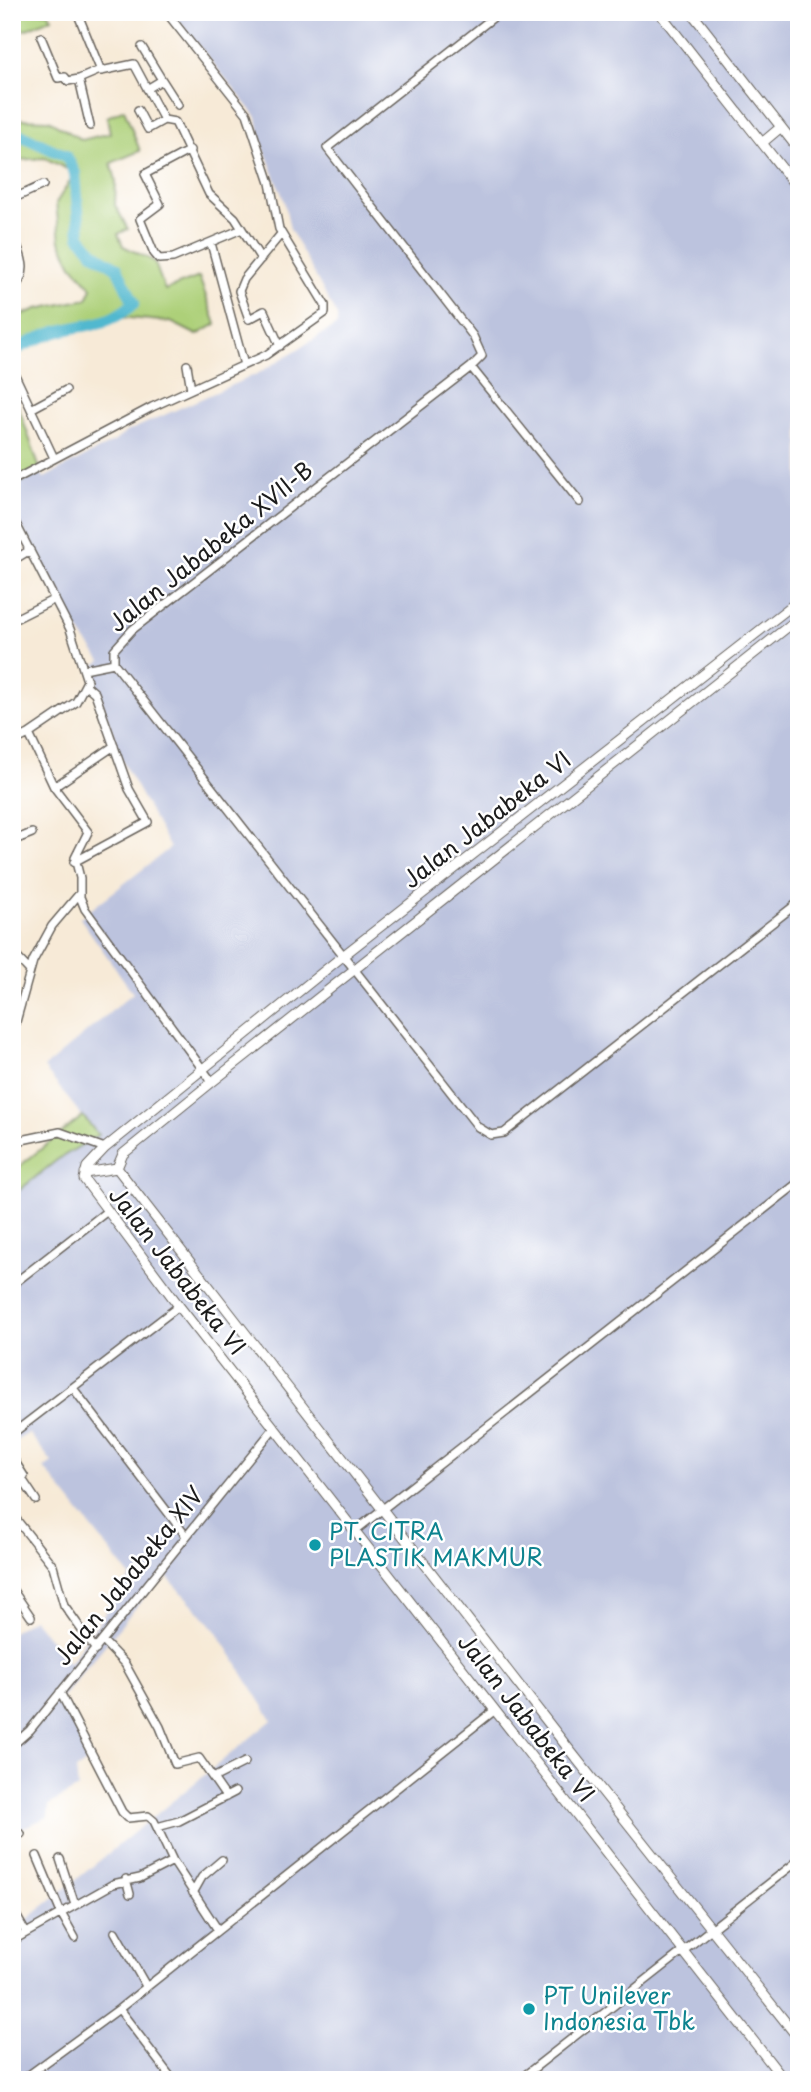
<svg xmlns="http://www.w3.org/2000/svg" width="811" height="2092" viewBox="0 0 811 2092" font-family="'Playpen Sans',sans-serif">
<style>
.industrial{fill:#bcc3de}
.green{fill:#add079;stroke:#64764a;stroke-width:2}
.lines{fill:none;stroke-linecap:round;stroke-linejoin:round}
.river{stroke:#51b8cf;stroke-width:12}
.minor-casing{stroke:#69645d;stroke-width:10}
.tertiary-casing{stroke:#69645d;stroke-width:11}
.minor{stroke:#fff;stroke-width:7}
.tertiary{stroke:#fff;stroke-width:9}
.culture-dot{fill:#0f9aa8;stroke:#fff;stroke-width:2.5}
.labels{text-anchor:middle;stroke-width:5;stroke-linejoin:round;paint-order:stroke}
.street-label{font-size:23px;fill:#1c1c1c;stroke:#fff}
.culture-label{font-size:23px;fill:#0d838f;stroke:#fff;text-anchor:start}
</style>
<rect width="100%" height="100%" fill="#fff"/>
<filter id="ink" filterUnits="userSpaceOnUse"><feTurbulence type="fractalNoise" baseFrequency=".0143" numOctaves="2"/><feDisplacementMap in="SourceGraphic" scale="14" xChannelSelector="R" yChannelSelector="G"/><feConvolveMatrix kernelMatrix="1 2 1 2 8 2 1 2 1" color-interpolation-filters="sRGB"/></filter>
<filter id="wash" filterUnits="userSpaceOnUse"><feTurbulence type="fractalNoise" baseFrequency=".00686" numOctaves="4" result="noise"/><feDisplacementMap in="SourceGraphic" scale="28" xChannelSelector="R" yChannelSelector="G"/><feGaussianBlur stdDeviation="1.57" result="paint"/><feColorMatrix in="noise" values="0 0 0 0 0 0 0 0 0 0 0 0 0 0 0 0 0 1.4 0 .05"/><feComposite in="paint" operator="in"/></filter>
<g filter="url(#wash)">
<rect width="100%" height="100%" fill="#f7ead7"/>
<!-- industrial -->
<path class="industrial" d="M171 12H799V2080H12V1932L272 1720 216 1630 164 1573 61 1699 92 1759 76 1770 78 1788 49 1805 48 1817 12 1832V1632L33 1619 69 1663 131 1577 44 1468 52 1462 29 1433 12 1443V1196L57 1160 97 1135 44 1068 133 993 80 918 170 848 121 759 91 669 101 661 69 618 12 508V487L41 472 44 478 115 441 126 432 259 373 337 325V316L290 229 284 200 260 138 257 117Z"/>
<!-- green -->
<path class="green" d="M12 12H48L52 18 25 30 12 27Z
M12 108 19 119 49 120 82 140 110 133 107 117 124 109 140 151 111 163 116 180 115 205 128 229 118 234 123 246 154 261 165 290 199 277 216 324 197 335 171 322 119 317 92 326 55 332 12 351V319L37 309 87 299 92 288 72 265 60 241 56 203 75 173 45 158 19 160 12 155Z
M12 388 41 472 12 487Z
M83 1116 98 1135 57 1160 12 1196V1172Z"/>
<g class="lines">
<!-- river -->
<path class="river" d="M12 131 66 156 75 173 80 236 94 253 117 268 134 303C106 329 86 322 53 333 39 337 26 345 12 351"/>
</g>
</g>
<g filter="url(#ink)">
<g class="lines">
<!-- minor casing -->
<g class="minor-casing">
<path id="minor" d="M77 12 101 71 134 64 164 120 175 122 209 194 235 218 261 259
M41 37 58 78 65 77 68 81 79 79
M142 47 162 80 147 89
M162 80 178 105
M138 110 148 129 164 120
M90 126 79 79 100 70
M190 150 145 174 160 204 140 219 154 253 159 259 173 258 242 229
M12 199 43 185
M12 232C20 254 32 272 12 290
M211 243 244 365
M280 346 264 311 249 319 239 291 244 279 281 234
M187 365 191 389
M471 367 482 356 473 336 327 148 500 12
M16 377 54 458
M31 409 66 390
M12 481 152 407 266 355 325 313V305L279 229 270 183 247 114 166 12
M580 502 471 367 132 630 114 650V663L478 1127 491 1135 504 1133 799 902
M12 516 70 629 87 681 76 702 29 734 54 787 88 832 75 858 80 878V897L85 909 212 1082
M12 561 30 550
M17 618 55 599
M84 669 114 663
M12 742 29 734
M54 787 114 746
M12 841 32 833
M74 862 148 822 129 789 95 693 87 686
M12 952 29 970
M12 1036 33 961 52 926 80 893
M12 1142 60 1132 105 1148
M12 1285 106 1212
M73 1388 186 1536
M12 1434 179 1306
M12 1457 24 1476 12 1486
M22 1479 36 1500
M12 1514 53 1566 64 1605 96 1650
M356 1530 799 1182
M12 1589 31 1617
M103 1641 125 1664 160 1727 175 1764 199 1758 226 1797
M60 1692 122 1812 128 1818 148 1816 154 1821 173 1861 218 1930
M12 1746 30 1730 274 1428
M213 1778 245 1762
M157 1827 179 1821 235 1792
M12 1835 21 1834
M37 1856 61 1913 75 1938
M60 1859 75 1905
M126 1879 130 1894
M193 1893 202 1877 222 1860
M12 1908 26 1933
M115 1932 146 1986
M12 1941 113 1884 140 1878 173 1861
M12 1980 16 1989
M119 2009 173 2080
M22 2080 119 2009 495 1710
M519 2080 799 1860"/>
</g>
<!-- tertiary casing -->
<g class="tertiary-casing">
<path id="tertiary" d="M659 12 799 190
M691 12 799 150
M762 143 781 127
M799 618 212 1082 123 1154 117 1168 564 1743 799 2039
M85 1173 117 1168
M784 2080 179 1306 84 1179 87 1167 105 1148 344 955 799 600"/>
</g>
<!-- minor -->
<use href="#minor" class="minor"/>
<!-- tertiary -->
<use href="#tertiary" class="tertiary"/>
</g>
</g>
<!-- markers -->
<g class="culture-dot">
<circle cx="315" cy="1545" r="7"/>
<circle cx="529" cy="2009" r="7"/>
</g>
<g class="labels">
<!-- street labels -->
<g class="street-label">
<text transform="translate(211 547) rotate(-39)" y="8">Jalan Jababeka XVII-B</text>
<text transform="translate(487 820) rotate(-38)" y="8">Jalan Jababeka VI</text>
<text transform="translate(177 1271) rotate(52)" y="8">Jalan Jababeka VI</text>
<text transform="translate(129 1576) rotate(-51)" y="8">Jalan Jababeka XIV</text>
<text transform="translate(526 1718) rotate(52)" y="8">Jalan Jababeka VI</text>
</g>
<!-- culture labels -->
<g class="culture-label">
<text x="329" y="1540">PT. CITRA<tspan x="329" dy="26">PLASTIK MAKMUR</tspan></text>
<text x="543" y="2004">PT Unilever<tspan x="543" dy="26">Indonesia Tbk</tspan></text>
</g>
</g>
<!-- margin -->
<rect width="811" height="2092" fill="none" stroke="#fff" stroke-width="42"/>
</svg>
